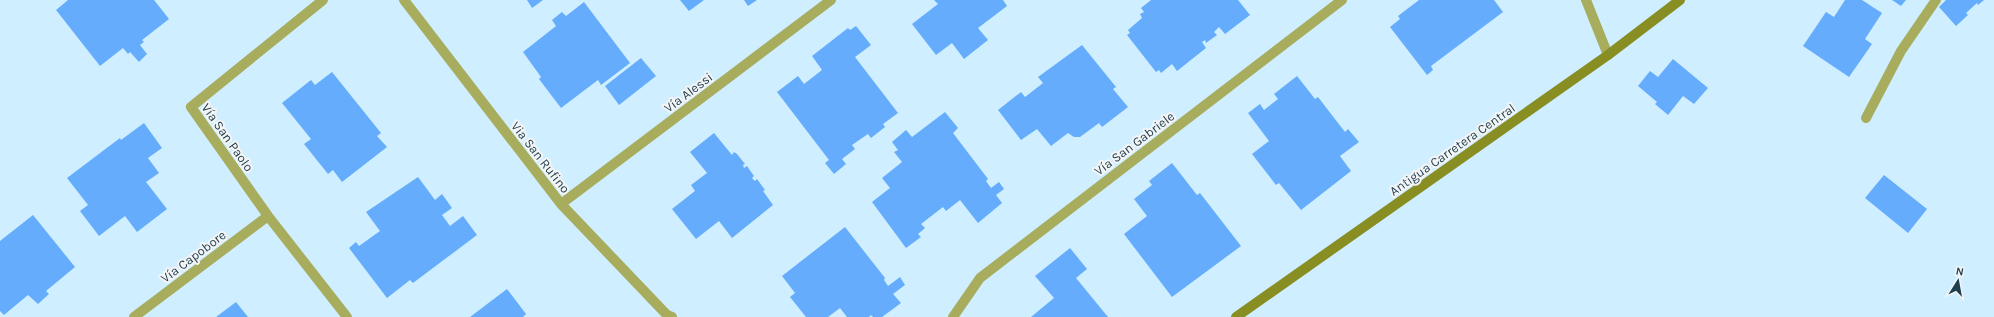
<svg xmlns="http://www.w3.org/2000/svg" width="1994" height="317" viewBox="0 0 1994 317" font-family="Karla,sans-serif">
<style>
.building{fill:#65adfc}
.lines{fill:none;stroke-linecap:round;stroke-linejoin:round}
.street{stroke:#a8ad5e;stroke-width:10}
.secondary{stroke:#898e23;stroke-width:10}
.labels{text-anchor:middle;stroke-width:4;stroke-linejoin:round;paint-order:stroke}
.street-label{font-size:13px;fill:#1d3f50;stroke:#f5f5f5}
</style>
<rect width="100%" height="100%" fill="#cfeeff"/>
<!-- building -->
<path class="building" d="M68 0H154L169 19 142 40 144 42 140 45 147 54 139 62 130 52 128 54 123 48 100 66 56 10Z
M527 0H543L532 8Z
M680 0H704L689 11Z
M744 0H757L748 6Z
M934 0H1003L1007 6 978 28 988 40 964 59 952 43 936 55 912 24 938 4Z
M1151 0H1238L1250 15 1225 34 1219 27 1214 32 1217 35 1206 43 1205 40 1202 42 1206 48 1177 71 1172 64 1161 73 1159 70 1156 72 1127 35 1130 33 1128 30 1142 18 1140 14 1144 12 1141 8Z
M1419 0H1494L1503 12 1431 66 1433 70 1427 75 1390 27 1400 19 1398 16Z
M1845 0H1862L1882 13 1865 39 1872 44 1849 77 1803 46 1826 12 1834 17Z
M1892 0H1906L1901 6Z
M1946 0H1984L1978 5 1977 3 1966 13 1968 15 1956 26 1939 7Z
M584 2 630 63 601 85 598 80 561 108 539 79 541 77 523 52 556 26 552 20 562 12 566 16Z
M856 26 871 45 855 57 898 113 883 124 885 127 871 138 868 134 852 145 855 149 842 159 846 164 834 174 825 163 829 160 777 92 798 76 804 84 822 70 812 56 848 28 850 30Z
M1082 45 1116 87 1113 89 1128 107 1102 127 1099 123 1080 137H1074L1068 133 1051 146 1037 129 1021 140 998 110 1021 92 1025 97 1043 83 1038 77Z
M641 58 656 76 619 105 605 86Z
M1673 59 1708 88 1694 104 1683 96 1668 115 1655 104 1657 102 1638 86 1650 71 1658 77Z
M332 72 381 133 377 136 387 147 342 182 333 170 328 174 304 144 311 139 282 103 311 80 315 85Z
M1297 76 1315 99 1318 97 1345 132 1348 129 1359 142 1340 156 1351 171 1301 210 1279 183 1276 185 1252 154 1269 141 1248 113 1260 104 1264 110 1278 99 1274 94Z
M945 112 958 128 953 133 988 179 986 181 991 188 999 182 1004 189 996 195 1002 203 978 223 960 200 946 211 943 207 921 224 925 228 918 234 921 237 906 248 872 202 890 188 882 178 902 162 894 152 898 150 892 142 906 130 912 137Z
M144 123 162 148 148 158 159 173 146 182 167 209 137 232 125 216 99 236 80 211 88 205 67 178 120 138 121 140Z
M714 133 732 155 734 152 737 154 745 164 743 165 744 168 747 166 754 176 752 178 755 181 757 179 765 190 763 191 773 205 732 238 719 221 696 239 672 209 695 191 691 185 707 173 690 152Z
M1172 163 1197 195 1200 193 1241 246 1172 297 1124 234 1147 216 1134 199 1152 185 1149 181Z
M1884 175 1927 209 1908 233 1865 198Z
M418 177 435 200 442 194 452 208 442 215 450 226 463 216 477 235 413 283 410 280 387 298 349 248 356 242 359 246 380 231 366 212Z
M33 215 75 267 46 291 49 294 38 304 28 295 4 315 0 311V241Z
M845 227 885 278 884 280 888 286 900 277 905 285 893 294 901 303 882 317H873L871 315 869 317H847L840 308 828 317H806L790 297 795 293 782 276Z
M1070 248 1087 269 1076 278 1108 317H1031L1054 298 1035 276Z
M507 289 526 314 523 317H470Z
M236 302 248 317H216Z"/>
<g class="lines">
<!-- street -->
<path class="street" d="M323 0 191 107 268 216 347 317
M404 0 561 204 667 315 672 317
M1586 0 1608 55
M1866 118 1901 51 1936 0
M561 204 831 0
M134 317 268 216
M953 317 980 278 1342 0"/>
<!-- secondary -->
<path class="secondary" d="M1236 317 1608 55 1680 0"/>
</g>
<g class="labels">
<!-- street labels -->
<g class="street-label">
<text transform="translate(688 92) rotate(-37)" y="5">Vía Alessi</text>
<text transform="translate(228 137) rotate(55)" y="5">Vía San Paolo</text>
<text transform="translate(1134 143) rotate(-37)" y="5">Vía San Gabriele</text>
<text transform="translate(1452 149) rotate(-35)" y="5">Antigua Carretera Central</text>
<text transform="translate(541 157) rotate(52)" y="5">Via San Rufino</text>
<text transform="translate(193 256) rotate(-37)" y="5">Vía Capobore</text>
</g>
</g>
<!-- north arrow -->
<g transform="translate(1958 281) rotate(11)" stroke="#f5f5f5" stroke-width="3" paint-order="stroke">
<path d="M0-3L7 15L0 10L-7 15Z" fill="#1d3f50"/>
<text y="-6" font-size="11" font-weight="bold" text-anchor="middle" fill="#1d3f50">N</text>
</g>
</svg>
